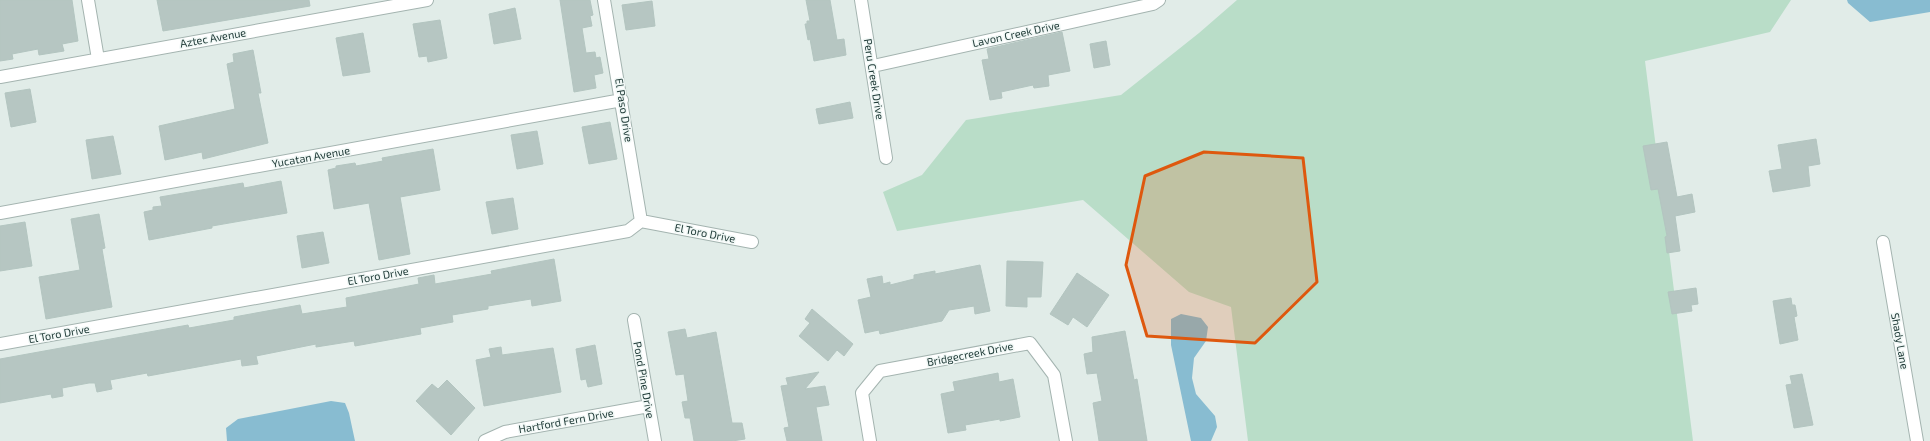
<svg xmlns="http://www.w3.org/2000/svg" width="1930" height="441" viewBox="0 0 1930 441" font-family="'Exo 2',sans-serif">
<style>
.green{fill:#b9ddc8}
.water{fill:#88bcd1}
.building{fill:#b6c6c2;stroke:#b3c5c0}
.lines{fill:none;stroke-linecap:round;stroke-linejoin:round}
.minor-casing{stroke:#a4b4b0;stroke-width:14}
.minor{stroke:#fff;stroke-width:12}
.marked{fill:#de580e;fill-opacity:0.2;stroke:#de580e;stroke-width:3;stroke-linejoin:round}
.labels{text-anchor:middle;stroke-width:3;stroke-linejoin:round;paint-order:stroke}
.street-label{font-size:11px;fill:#213c39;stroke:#f1f8f6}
</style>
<rect width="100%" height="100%" fill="#e1ece8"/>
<!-- green -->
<path class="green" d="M1237 0H1791L1770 32 1645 61 1693 441H1248L1231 307 1189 292 1083 200 897 231 883 192 922 175 966 120 1121 95 1199 33Z"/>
<!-- water -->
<path class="water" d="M1847 0H1930V12L1870 22 1848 3Z
M1181 314 1201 318 1208 327 1206 341 1194 358 1192 378 1196 394 1215 416 1217 427 1211 441H1191L1171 345V319Z
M331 401 345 403 349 413 355 441H227L226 428 238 419Z"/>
<!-- building -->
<path class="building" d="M0 0H72L78 41 62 44 64 51 39 55 38 49 12 54 13 59 0 61Z
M157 0H309L310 6 163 31Z
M560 0H590L593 15 590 16 592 26 582 28 586 53 595 52 596 58 600 57 603 73 594 75 596 88 574 92Z
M806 0H830L837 40 844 39 846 55 814 61 810 39 808 40 805 24H807V21H810Z
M652 1 655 26 626 30 622 5Z
M515 8 521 39 494 44 489 14Z
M440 20 447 58 428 62 427 56 419 57 413 24Z
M1062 32 1070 71 1048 75 1049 86 1034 88 1033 85 1001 92 1002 98 990 100 982 60 989 59 987 49Z
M363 33 370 72 343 76 336 38Z
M1106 41 1110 65 1094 68 1090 44Z
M253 50 261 93H258L268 143 203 159 202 152 165 160 159 126 235 109 227 64 234 62 233 54Z
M30 89 36 122 11 127 5 93Z
M850 102 853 118 819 124 816 109Z
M610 122 617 159 589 164 582 127Z
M537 131 543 164 517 169 511 135Z
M113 136 121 174 92 179 86 140Z
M1816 139 1820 164 1808 166 1810 186 1773 192 1769 171 1782 169 1778 145Z
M1667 142 1677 197 1692 194 1695 212 1675 216 1680 251 1667 253 1665 237 1667 236 1658 189 1651 190 1643 146Z
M433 149 440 190 400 197 410 254 379 260 369 203 334 209 328 170 336 168V166L355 163 356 166 383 161 382 158Z
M281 181 287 213 212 226V228L149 240 144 212 153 210V207L162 206 160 197 243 183 244 188Z
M513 198 518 229 492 234 486 202Z
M99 214 105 248 102 249 112 307 46 319 39 277 80 270 71 219Z
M25 222 32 266 0 271V226Z
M323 232 329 263 302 268 297 236Z
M554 259 561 301 532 306 531 299 488 306V309L452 315 453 322 420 328 421 334 355 346 354 341 316 347V344L256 356 258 364 242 366 241 359 148 376 147 373 110 380 112 389 97 392 95 383H89L62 388 63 396 52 398 51 394 0 403V359L188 325 189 328 234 320V317L300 305 302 314 347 307 346 298 419 284 418 278 434 275 435 284 492 274 491 271Z
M1007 261 1043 262 1041 297H1027V307L1006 306Z
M980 265 990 311 975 314 974 306 949 310 942 321 880 334 879 330 865 333 858 300 871 297 867 279 882 276 883 284 890 282V285L914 279V275L935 271V274Z
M1077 273 1109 295 1087 327 1073 317 1068 325 1050 314Z
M1696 288 1698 304 1691 305 1692 311 1672 314 1668 292Z
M1791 298 1792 305H1795L1797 316 1794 317 1798 340 1780 344 1773 301Z
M812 309 853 344 844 356 837 350 828 361 799 336 810 323 805 319Z
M685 329 687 338 716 332 732 423H742L745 439 732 441H694L690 418H685L682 402 688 401 684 374 676 375 668 332Z
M1125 331 1134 380 1137 379 1147 441H1099L1093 403 1102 401 1097 373 1087 374 1084 354 1093 352 1092 337Z
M595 345 602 384 588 387 586 379 581 380 576 349Z
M501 347 502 355 553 348 561 392 484 406 476 360 491 357 489 349Z
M819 372 805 389 825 386 829 405 816 407 822 441H787L784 428 789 427 781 386 788 385 786 378Z
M998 373 999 382 1013 379 1020 417 1000 421V419L965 425 966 430 948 433 941 394 955 391 953 382Z
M1802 374 1813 425 1794 428 1786 385 1792 384 1790 376Z
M447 380 475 408 451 435 416 401 432 384 438 389Z"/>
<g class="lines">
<!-- minor casing -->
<g class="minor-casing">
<path id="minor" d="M88 0 98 59
M604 0 641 221
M861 0 886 158
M873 66 1153 4 1159 0
M0 77 427 0
M0 213 622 100
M1883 242 1917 441
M634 320 655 441
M0 344 628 231 641 221 752 242
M485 441 505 432 649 406
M870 441 862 393 880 371 1030 343 1054 375 1066 441"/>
</g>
<!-- minor -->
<use href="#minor" class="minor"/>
</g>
<!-- marked area -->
<path class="marked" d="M1204 152 1303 158 1317 282 1255 343 1147 336 1126 265 1145 176Z"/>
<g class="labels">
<!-- street labels -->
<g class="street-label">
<text transform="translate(1016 34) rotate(-12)" y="4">Lavon Creek Drive</text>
<text transform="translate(213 38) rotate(-10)" y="4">Aztec Avenue</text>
<text transform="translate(874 79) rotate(81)" y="4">Peru Creek Drive</text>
<text transform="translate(624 110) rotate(81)" y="4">El Paso Drive</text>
<text transform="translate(311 157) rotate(-10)" y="4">Yucatan Avenue</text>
<text transform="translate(705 233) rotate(11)" y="4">El Toro Drive</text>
<text transform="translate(378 276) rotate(-10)" y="4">El Toro Drive</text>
<text transform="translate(59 334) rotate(-10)" y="4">El Toro Drive</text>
<text transform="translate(1900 341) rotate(80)" y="4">Shady Lane</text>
<text transform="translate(970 354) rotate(-11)" y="4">Bridgecreek Drive</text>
<text transform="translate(644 380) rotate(80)" y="4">Pond Pine Drive</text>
<text transform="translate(566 421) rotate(-10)" y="4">Hartford Fern Drive</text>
</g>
</g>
</svg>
